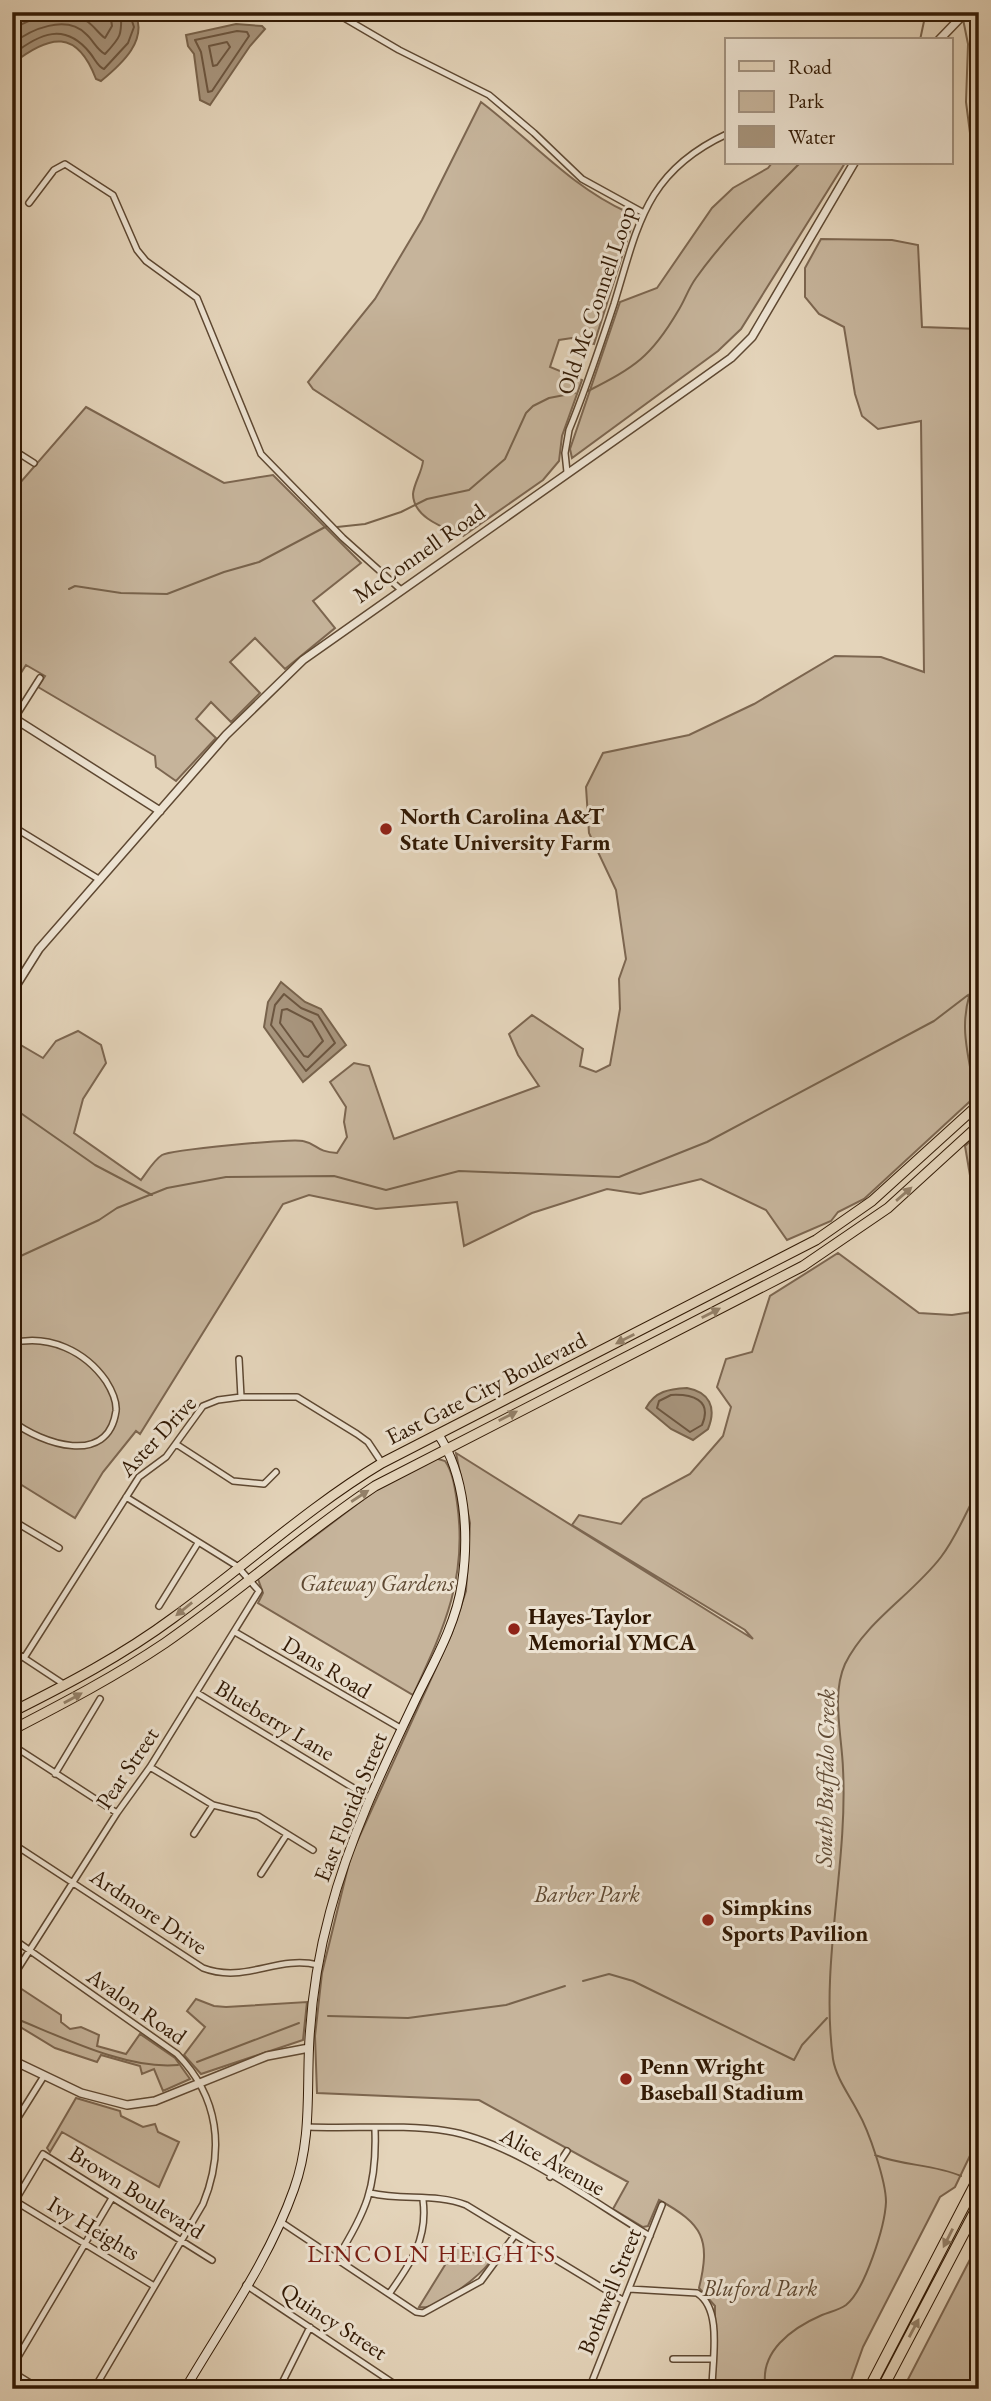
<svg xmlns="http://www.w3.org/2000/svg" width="991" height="2401" viewBox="0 0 991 2401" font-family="'EB Garamond',serif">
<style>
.green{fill:#c6b49b;stroke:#7c6650;stroke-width:2}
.water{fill:#a7947c;stroke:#78634c;stroke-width:2}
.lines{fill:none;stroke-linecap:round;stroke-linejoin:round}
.shore{stroke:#6c5640;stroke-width:2}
.stream{stroke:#78634c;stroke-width:2}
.minor-casing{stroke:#5e4832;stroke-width:8}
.tertiary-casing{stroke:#5e4832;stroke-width:10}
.secondary-casing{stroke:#311904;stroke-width:10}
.primary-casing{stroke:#311904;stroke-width:11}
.motorway-casing{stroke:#311904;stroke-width:12}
.minor{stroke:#ede3d2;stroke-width:5}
.tertiary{stroke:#ede3d2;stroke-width:7}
.secondary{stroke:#ede3d2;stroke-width:8}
.primary{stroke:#e4d4ba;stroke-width:9}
.motorway{stroke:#e4d4ba;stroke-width:10}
.oneway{fill:#938068}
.poi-dot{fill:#8f2418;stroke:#ede3d2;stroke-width:2.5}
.labels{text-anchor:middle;stroke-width:6;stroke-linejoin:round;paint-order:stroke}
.street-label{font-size:23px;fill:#311904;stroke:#ede3d2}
.poi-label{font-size:23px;font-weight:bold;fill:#311904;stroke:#ede3d2;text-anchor:start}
.park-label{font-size:23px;font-style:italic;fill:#5e4831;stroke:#ede3d2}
.water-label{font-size:24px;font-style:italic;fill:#604a34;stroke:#ede3d2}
.neighbourhood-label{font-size:24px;letter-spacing:2px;fill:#7a1f14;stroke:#ede3d2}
</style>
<rect width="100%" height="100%" fill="#e4d4ba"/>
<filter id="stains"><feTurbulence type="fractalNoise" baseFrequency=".00286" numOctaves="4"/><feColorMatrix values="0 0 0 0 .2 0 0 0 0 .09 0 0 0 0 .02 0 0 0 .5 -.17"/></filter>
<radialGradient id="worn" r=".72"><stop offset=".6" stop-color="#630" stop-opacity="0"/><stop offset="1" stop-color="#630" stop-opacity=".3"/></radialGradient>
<!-- green -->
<path class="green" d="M481 102C530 139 571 187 627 212L632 225 594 344 572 338 559 340 550 367 582 380 562 436 559 461 543 480 463 536C445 528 413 518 413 494 414 483 422 472 423 461L313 389 308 382 375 299 422 220Z
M772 163H845L741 329 718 351 572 458 570 449 620 302 657 288 712 208 733 188 768 168Z
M821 239 892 240 918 245 922 327 979 329V1093L864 1199 838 1212 831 1221 787 1240 766 1210 701 1179 640 1194 607 1189 532 1213 464 1246 457 1202 376 1209 309 1195 283 1204 140 1434 136 1431 103 1472 75 1518 12 1479V1040L43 1058 56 1041 78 1031 101 1045 106 1063 83 1099 74 1133 141 1180C147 1172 154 1160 162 1155 170 1150 293 1138 303 1141 318 1144 316 1152 337 1153L347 1137 344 1122 346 1107 330 1082 354 1063 369 1066 394 1139 539 1086 518 1055 509 1034 532 1015 583 1049 580 1066 596 1072 610 1065 620 1009 619 979 626 959 616 890 589 833 586 787 603 753 689 735 754 704 835 656 881 657 924 672 921 421 878 429 862 416 855 394 844 327 819 314 805 297V268Z
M86 407 224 483 273 475 361 563 313 601 335 628 285 669 255 638 230 662 260 693 231 722 211 702 196 719 216 738 176 781 156 767 155 756 38 687 45 676 26 665 12 687V492Z
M979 1133V1228L965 1146Z
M838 1253 919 1313 952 1315 979 1311 977 2141 955 2187 940 2197 863 2347 848 2389H715V2306L699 2288C711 2239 703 2224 659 2200L648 2226 643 2227 613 2209 628 2182 479 2100 317 2093 315 2036 322 1973 351 1855 452 1633 466 1591 470 1523 456 1453 753 1639 745 1630 572 1525 579 1515 621 1524 643 1499 690 1474 723 1436 731 1407 717 1387 726 1359 752 1352 770 1296Z
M435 1458 445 1461C453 1472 455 1489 457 1502 468 1578 444 1628 413 1695L258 1603 263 1593 258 1579 381 1486Z
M14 1984 61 2015V2022L70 2029 81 2027 99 2035 97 2046 126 2054 140 2034 175 2058 190 2079 163 2091 154 2069 142 2074 140 2066 101 2055 97 2062 55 2048 12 2022Z
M196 1999 214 2006 226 2007 307 2002 303 2040 201 2074 184 2055 205 2027 187 2011Z
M76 2098 120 2111 121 2116 143 2127 155 2124 158 2132 179 2142 159 2187 62 2132 50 2152 47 2148Z
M979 2242V2389H903Z
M458 2244 490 2262C479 2276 437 2311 419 2307Z"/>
<!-- water -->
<path class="water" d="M12 12H135C148 40 123 63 101 81L96 79C77 29 50 34 12 64Z
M236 24 262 26 265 29 250 46 210 105 200 100 194 54 188 46 186 35Z
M281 982 305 1002 321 1009 346 1045 303 1082 264 1027 268 1002Z
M687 1388C709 1392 717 1407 708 1429L693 1440 671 1429 646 1408C655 1391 669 1389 687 1388Z"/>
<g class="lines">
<!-- shore -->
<path class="shore" d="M12 30C33 16 66 7 88 22 95 27 99 34 105 38L112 26 110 12
M237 31 247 32 249 36 212 91 208 92 201 52 195 40Z
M227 42 230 47 217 65 213 66 209 46Z
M12 44C31 29 66 14 86 34 93 40 97 50 105 54 121 37 122 35 121 12
M12 55C40 33 65 22 90 53 95 59 98 67 104 69L128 43 134 27 129 12
M284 994 301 1008 318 1015 335 1043 306 1071 271 1025 275 1005Z
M287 1009 312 1022 323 1041 308 1057 304 1056 280 1023 282 1010Z
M671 1395C691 1394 713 1399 702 1425L690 1432 657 1408 659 1401Z"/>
<!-- stream -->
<path class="stream" d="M963 19 968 44 966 102 973 156 979 300
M920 40 926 12
M588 391C635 367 651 357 678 311 685 300 688 289 696 278 726 236 763 200 800 163
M337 527 365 524 401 512 427 499 469 490 505 459 526 413 533 406 549 398 575 393
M69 589 75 586 121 593 167 594 224 572 259 562 327 526
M977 1100C967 1052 955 1017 979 971
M12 1107 95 1165 152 1195
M12 1260 99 1220 117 1208 167 1188 226 1177 334 1176 386 1190 459 1171 619 1177 707 1142 934 1021 968 995
M583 1981 609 1974 633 1981 794 2060 802 2045 827 2018
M328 2016 408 2018 506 2005 565 1986
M12 2017C60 2036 126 2070 178 2065
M197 2062 299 2023
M875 2155C903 2166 933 2164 961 2176
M766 2389C758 2352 792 2328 822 2315 829 2312 839 2310 846 2305 865 2290 885 2226 886 2202 886 2181 869 2131 858 2112 850 2096 836 2078 833 2059 820 1963 848 1865 843 1769 842 1736 831 1695 845 1664 866 1621 912 1595 941 1557 957 1536 966 1512 979 1488"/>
<!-- minor casing -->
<g class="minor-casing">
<path id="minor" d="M334 12 399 50 489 95 534 133 582 179 642 212
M29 203 54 170 65 164 113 195 137 250 146 261 197 298 261 454 343 538 400 589
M12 449 34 463
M567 472 565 453 569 430C586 389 600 346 614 304 638 226 645 172 727 134
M14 719 40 678
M12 826 100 880
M12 1343C49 1334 85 1351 106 1381 111 1389 117 1401 116 1411 108 1467 42 1444 12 1421
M239 1359 241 1397
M176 1444 233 1481 264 1484 276 1472
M12 1520 59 1548
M159 1606 198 1543
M235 1632 402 1729
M12 1650 65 1685
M24 1658 139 1477 166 1457 203 1406 218 1400 241 1397H297L357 1434 368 1442 382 1463
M197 1693 370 1798
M12 1745 117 1813
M150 1767 213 1805 258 1816 313 1850
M55 1774 100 1699
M194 1834 213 1805
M12 1843 203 1968C245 1984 277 1955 318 1965
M261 1874 287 1834
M12 1938 177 2054C219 2097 225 2150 203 2204L94 2389
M12 1978 117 1813 150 1767 259 1591 237 1566 126 1497
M12 2127 44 2076
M308 2127C354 2129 402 2124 447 2131 512 2141 593 2202 650 2236
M550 2177 567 2151
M370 2193C403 2201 435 2193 466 2205L624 2301
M15 2201 154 2286
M12 2206 43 2154 212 2260
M281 2222 416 2312 423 2313 481 2281 515 2235
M336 2260C366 2212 377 2187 375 2130
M246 2285 402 2389
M629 2289 697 2293C723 2309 712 2361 712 2389
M389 2294C411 2263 428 2239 423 2200
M673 2359H712
M12 2367 112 2198
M279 2389 310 2327
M589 2389 662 2205"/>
</g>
<!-- tertiary casing -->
<g class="tertiary-casing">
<path id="tertiary" d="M939 40 966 12
M12 717 160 811
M12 992 39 949 226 735 303 660 696 383 731 358 752 337 854 163
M12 2060 81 2093 127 2105 155 2101 267 2056 309 2048
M12 2373 38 2389"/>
</g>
<!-- secondary casing -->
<g class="secondary-casing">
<path id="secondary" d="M185 2389C223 2324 269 2260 294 2189 311 2142 307 2096 309 2048 311 2002 318 1956 330 1912 349 1840 381 1772 413 1705 431 1667 456 1626 462 1583 469 1535 466 1476 438 1434"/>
</g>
<!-- primary casing -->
<g class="primary-casing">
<path id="primary" d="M12 1712C68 1684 123 1655 173 1618 244 1567 307 1508 382 1463L816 1240 872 1201 979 1104
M12 1730C64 1703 116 1676 165 1643 237 1593 302 1535 375 1486L803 1266 888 1208 979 1125"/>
</g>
<!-- motorway casing -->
<g class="motorway-casing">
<path id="motorway" d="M869 2389 979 2177
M882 2389 979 2204"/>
</g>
<!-- minor -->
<use href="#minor" class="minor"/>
<!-- tertiary -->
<use href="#tertiary" class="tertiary"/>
<!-- secondary -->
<use href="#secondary" class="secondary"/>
<!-- primary -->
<use href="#primary" class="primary"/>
<!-- motorway -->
<use href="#motorway" class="motorway"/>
</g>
<!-- one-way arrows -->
<defs><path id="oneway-solid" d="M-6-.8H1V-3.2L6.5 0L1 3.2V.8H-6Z" transform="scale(1.75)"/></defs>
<g class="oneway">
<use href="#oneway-solid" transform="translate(904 1194) rotate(-41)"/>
<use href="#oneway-solid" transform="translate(711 1313) rotate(-27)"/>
<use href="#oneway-solid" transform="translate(625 1339) rotate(153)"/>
<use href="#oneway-solid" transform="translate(508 1416) rotate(-27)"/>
<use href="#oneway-solid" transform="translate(360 1496) rotate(-33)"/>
<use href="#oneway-solid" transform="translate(184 1609) rotate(141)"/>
<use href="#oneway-solid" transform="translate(73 1698) rotate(-29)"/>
<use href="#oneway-solid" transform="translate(948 2238) rotate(117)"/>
<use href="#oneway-solid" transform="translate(914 2328) rotate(-62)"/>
</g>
<!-- markers -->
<g class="poi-dot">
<circle cx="386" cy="829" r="7"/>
<circle cx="514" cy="1629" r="7"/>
<circle cx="708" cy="1920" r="7"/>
<circle cx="626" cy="2079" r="7"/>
</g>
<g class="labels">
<!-- street labels -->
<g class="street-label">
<text transform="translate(596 300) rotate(-71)" y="8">Old Mc Connell Loop</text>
<text transform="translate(419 553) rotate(-35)" y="8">McConnell Road</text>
<text transform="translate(486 1388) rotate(-27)" y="8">East Gate City Boulevard</text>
<text transform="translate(157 1436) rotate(-47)" y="8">Aster Drive</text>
<text transform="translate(327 1667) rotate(31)" y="8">Dans Road</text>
<text transform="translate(275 1720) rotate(31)" y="8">Blueberry Lane</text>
<text transform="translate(127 1768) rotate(-56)" y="8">Pear Street</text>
<text transform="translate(350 1807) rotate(-68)" y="8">East Florida Street</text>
<text transform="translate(149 1911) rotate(34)" y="8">Ardmore Drive</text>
<text transform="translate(137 2006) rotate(35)" y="8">Avalon Road</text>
<text transform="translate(553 2161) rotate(29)" y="8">Alice Avenue</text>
<text transform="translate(137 2192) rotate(32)" y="8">Brown Boulevard</text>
<text transform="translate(94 2228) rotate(31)" y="8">Ivy Heights</text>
<text transform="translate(609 2291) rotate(-68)" y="8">Bothwell Street</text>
<text transform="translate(334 2321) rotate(33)" y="8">Quincy Street</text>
</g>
<!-- poi labels -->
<g class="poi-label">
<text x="400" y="824">North Carolina A&amp;T<tspan x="400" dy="26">State University Farm</tspan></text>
<text x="528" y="1624">Hayes-Taylor<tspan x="528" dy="26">Memorial YMCA</tspan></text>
<text x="722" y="1915">Simpkins<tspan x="722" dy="26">Sports Pavilion</tspan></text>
<text x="640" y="2074">Penn Wright<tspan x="640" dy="26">Baseball Stadium</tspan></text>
</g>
<!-- park labels -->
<g class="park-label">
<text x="377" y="1591">Gateway Gardens</text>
<text x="587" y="1902">Barber Park</text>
<text x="760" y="2296">Bluford Park</text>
</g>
<!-- water labels -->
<g class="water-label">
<text transform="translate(825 1778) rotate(-89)" y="8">South Buffalo Creek</text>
</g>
<!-- neighbourhood labels -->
<g class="neighbourhood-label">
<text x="432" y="2262">LINCOLN HEIGHTS</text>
</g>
</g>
<!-- margin -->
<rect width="991" height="2401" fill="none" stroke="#e4d4ba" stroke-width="42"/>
<rect x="14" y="14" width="963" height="2373" fill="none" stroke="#311904" stroke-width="3.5"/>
<rect x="21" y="21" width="949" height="2359" fill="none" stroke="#311904" stroke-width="2"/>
<!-- legend -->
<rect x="725" y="38" width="228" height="126" fill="#ede3d2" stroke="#a29280" stroke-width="2"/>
<rect x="739" y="61" width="35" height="10" fill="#e4d4ba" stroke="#a29280" stroke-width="2"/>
<text x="788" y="74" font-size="21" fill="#311904">Road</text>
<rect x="739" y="91" width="35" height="21" fill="#c6b49b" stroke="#a29280" stroke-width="2"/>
<text x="788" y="108" font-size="21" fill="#311904">Park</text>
<rect x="739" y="126" width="35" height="21" fill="#a7947c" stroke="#a29280" stroke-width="2"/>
<text x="788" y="144" font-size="21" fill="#311904">Water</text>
<rect width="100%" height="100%" filter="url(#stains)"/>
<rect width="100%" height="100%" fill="url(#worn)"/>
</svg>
